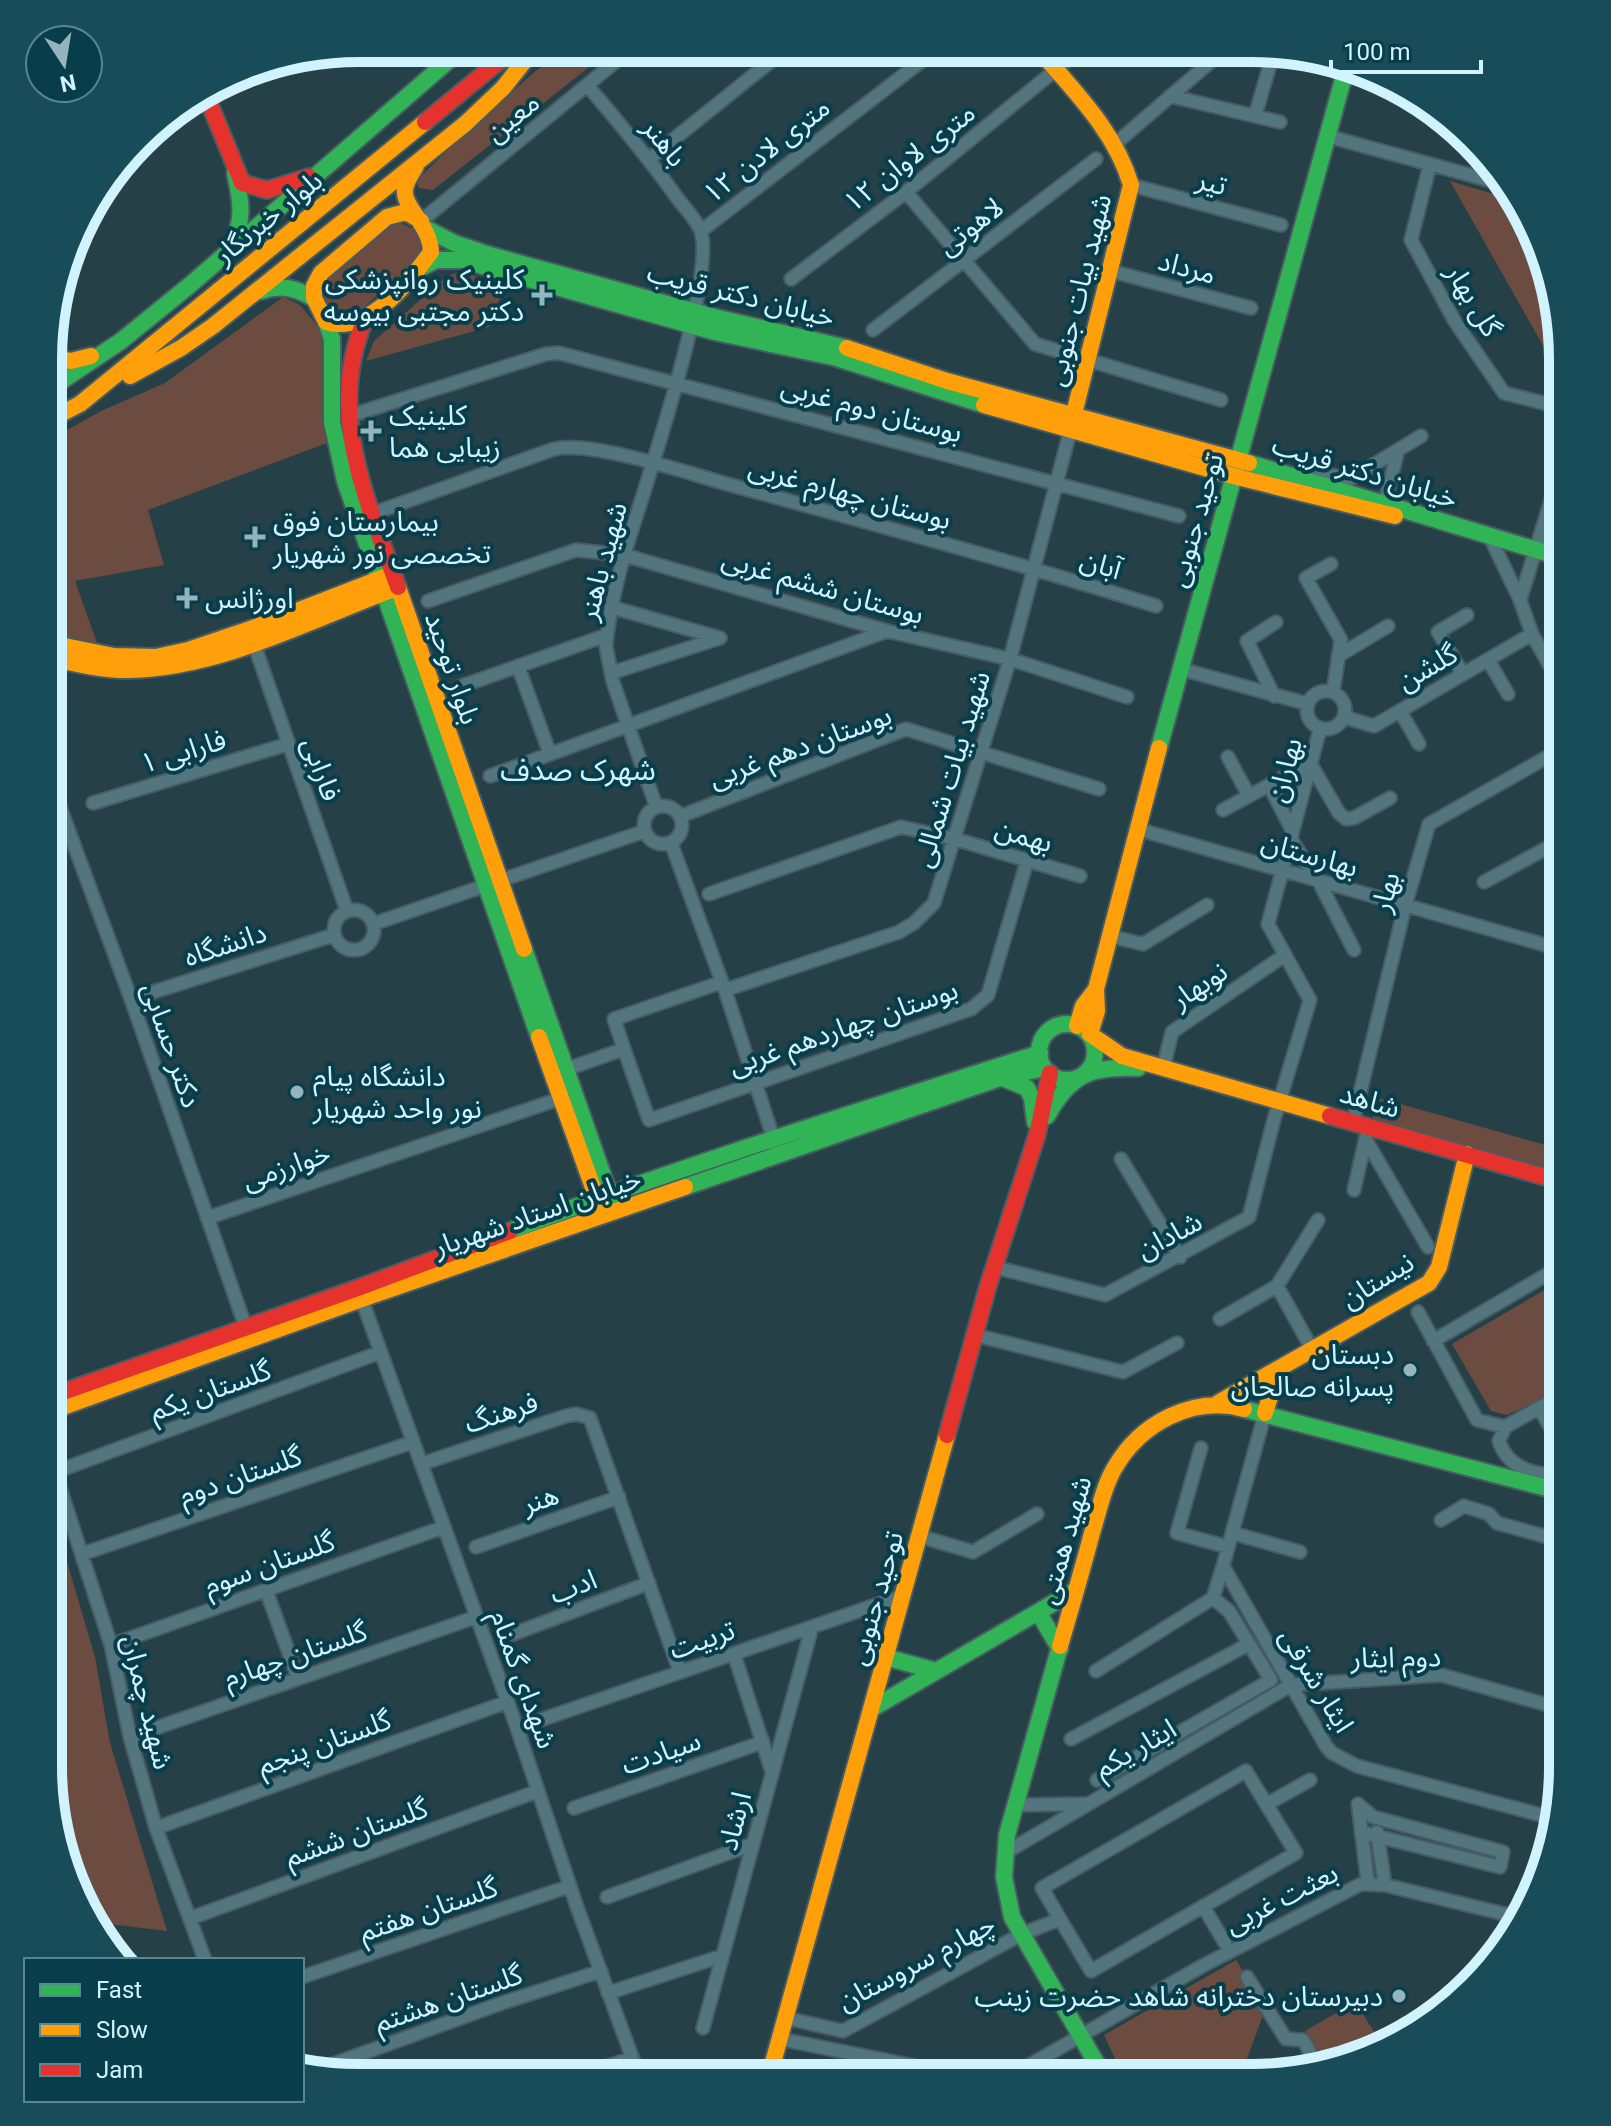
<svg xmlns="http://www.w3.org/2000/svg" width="1611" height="2126" viewBox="0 0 1611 2126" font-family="Roboto,'Noto Sans Arabic',sans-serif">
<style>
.green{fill:#6c4b40}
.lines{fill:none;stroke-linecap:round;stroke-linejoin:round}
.street-casing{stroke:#475c62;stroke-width:16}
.fast-casing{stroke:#475c62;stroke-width:20}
.slow-casing{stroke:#475c62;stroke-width:20}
.jam-casing{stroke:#475c62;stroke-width:20}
.street{stroke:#53757e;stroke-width:12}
.fast{stroke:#30b455;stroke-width:16}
.slow{stroke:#ff9f0a;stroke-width:16}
.jam{stroke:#e5322d;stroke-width:16}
.poi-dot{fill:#95b5be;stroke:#083e4b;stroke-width:3}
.labels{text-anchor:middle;stroke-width:8;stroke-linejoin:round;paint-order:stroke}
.street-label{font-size:28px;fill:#d1f3fe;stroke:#083e4b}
.poi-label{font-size:28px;fill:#d1f3fe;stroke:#083e4b;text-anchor:start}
.neighbourhood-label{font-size:30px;fill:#d1f3fe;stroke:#083e4b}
.rim{fill:none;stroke:#d1f3fe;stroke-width:10}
</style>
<rect width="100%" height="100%" fill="#254147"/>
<!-- green -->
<path class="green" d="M561 49H612L433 190 418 188V179L463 135Z
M1450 181 1513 200 1531 221 1563 359V381Z
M399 222 417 231 421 246 417 260 356 314 340 317 330 311 323 301 325 281 387 226Z
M459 272 506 283 489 327 366 361 374 341 447 276Z
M283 297 300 305 327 338 325 410 327 443 148 510 164 565 75 581 98 646 50 634 51 439 101 411 165 383Z
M1379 1098 1563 1150V1173L1372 1120Z
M1555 1284 1563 1296 1562 1390 1507 1415 1491 1411 1452 1344Z
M48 1512 62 1545 95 1657 110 1743 167 1931 92 1922 80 1905 48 1767Z
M1236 1960 1266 2007 1240 2078H1124L1104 2035Z
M1355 2002 1384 2047 1324 2061 1305 2031Z"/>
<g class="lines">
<!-- street casing -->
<g class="street-casing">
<path id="street" d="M588 86C618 122 648 157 675 195 683 206 694 217 700 229 719 271 641 499 625 552 617 579 611 607 607 635L606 647 613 682 656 806
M1170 96 1280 122
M1255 116 1274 51
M1327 136 1499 183
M1115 144 1223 51
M649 159 786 49
M1430 164 1411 240 1454 320 1504 393 1551 405 1563 419
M1131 185 1281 225
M906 192 1035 344 1221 400
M421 221 631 49
M701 231 936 50
M1111 271 1251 308
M791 279 906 192 1080 50
M873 330 1096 159
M349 416 546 354 559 353 1179 516
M1312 471 1350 479 1398 450
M1385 502 1398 450 1421 436
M371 514 554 449C592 440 690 474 731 485 873 524 1015 562 1156 606
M1489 535 1520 600 1532 634 1563 689
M1541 535 1563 539
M1331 564 1306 578 1341 640 1333 692
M1520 600 1563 462
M428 601 576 550 624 555 887 631 1010 659 1127 697
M253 641 347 911
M1338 656 1388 626
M1488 660 1508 694
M518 666 550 754
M1181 669 1308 704
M611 673 720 638 611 607
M1463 674 1438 632 1467 615
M459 687 607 635
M1307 710a19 19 0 1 1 38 0a19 19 0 1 1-38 0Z
M1274 696 1247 641 1276 622
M1400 711 1419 744
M1344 717 1374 726 1532 634
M1228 757 1249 796
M490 776 887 631
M50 780 131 999 246 1328
M1269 785 1292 830
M93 803 288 744
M644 825a19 19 0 1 1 38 0a19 19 0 1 1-38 0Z
M1223 810 1310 763 1339 813 1346 819 1354 818 1390 798
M681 816 906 729 1099 789
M1137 829 1563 950
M1290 838 1319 882 1354 950
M671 843 725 990 776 1146
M1484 882 1558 842 1563 850
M709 894 901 827 955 839 1080 876
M334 930a20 20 0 1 1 40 0a20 20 0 1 1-40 0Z
M373 924 645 831
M1109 936 1143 944 1207 905
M725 990 899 932 914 923 934 903 1010 659 1071 428
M131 999 334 935
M624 1049 614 1019 722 982
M1163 1069 1172 1032 1285 955
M561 1071 624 1049 649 1120 971 1009 988 995 1027 861
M1353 1122 1405 906 1429 824 1563 748
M1366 1140 1428 1247
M1121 1159 1180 1257
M1354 1190 1366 1137
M207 1218 562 1098
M994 1267 1105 1295 1249 1217 1273 1123 1310 1000 1268 924 1320 729
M1561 1272 1558 1268 1563 1247
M1277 1286 1312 1349
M359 1292 517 1728 577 1907 639 2076
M1418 1312 1477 1420 1505 1427
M1220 1319 1277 1286 1318 1220
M975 1335 1123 1372 1177 1343
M1433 1341 1558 1268
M1539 1408 1562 1447
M1265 1413 1223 1566 1326 1746 1332 1753 1357 1766 1556 1819
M1201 1448 1177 1533 1228 1547
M49 1454 111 1645 130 1737 156 1828 205 1960
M421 1464 566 1416 576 1414 590 1418 680 1672
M55 1472 381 1352
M1558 1476C1532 1474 1508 1468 1499 1441L1505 1427 1562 1395
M1441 1520 1464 1506 1489 1514 1497 1523 1562 1541
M1232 1533 1300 1552
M919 1536 973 1552 1037 1514
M476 1547 619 1497
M82 1554 413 1442
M266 1590 298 1678
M513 1634 649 1583
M111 1645 444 1527
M734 1654 772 1772
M1096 1671 1213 1598 1223 1566
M517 1728 902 1596
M130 1737 476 1617
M1071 1739 1249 1644
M1097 1780 1271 1680 1229 1611 1213 1598
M1267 1804 1310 1780
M1358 1804 1373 1817 1503 1852 1500 1867 1361 1832
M1358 1804 1368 1884
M1016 1805 1085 1804
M574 1808 763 1742
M156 1828 507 1702
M1377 1832 1385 1885
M1005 1853 1291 1685 1441 1675 1548 1705
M607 1897 753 1844
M1203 1906 1225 1943
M191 1918 538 1791
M302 1977 570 1886
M1247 1977 1286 2039 1303 2040 1316 2063
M608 1993 722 1956
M786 2018 843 2031 1022 1934 1060 1919 1091 1971 1296 1853 1246 1771 1042 1888 1060 1919
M703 2028 812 1627
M780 2039 964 2076
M311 2072 502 2003 601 1971
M579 2076 632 2058
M1009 2077 1202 1966 1361 1884 1385 1885 1521 1918"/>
</g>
<!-- fast casing -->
<g class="fast-casing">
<path id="fast" d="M427 229 454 243 490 255 714 317 847 348
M231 246C245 220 241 200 235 173
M420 268 436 260H462L715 332 833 357 984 405
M261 291C280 284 296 288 313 298
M326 322 332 339V422L345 481 539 1037
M51 388 121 341 190 285 463 48
M1249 463 1563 558
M1159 748 1347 65
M524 949 613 1204
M1039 1052a28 28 0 1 1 56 0a28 28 0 1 1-56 0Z
M1005 1079 1027 1088 1032 1098 1035 1122
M1047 1116C1070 1074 1091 1066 1138 1068
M685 1187 1000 1078 1044 1068
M510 1231C684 1165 863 1110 1040 1053
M1244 1409 1562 1492
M1038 1612 1060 1649
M1060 1646 1007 1835 1004 1877 1012 1917 1105 2078
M885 1657 936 1671
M871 1709 1076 1590"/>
</g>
<!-- slow casing -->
<g class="slow-casing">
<path id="slow" d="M1039 50C1075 92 1115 131 1131 185L1072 422
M416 166C412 173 406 181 405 189 402 207 430 224 431 252 409 282 368 335 326 322L314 298V286L321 273 387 217 406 212 421 221
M847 348 947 381 1249 463
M51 357 71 361 91 356
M130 376 181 348 213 326 465 124 503 88 534 49
M984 405 1233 476 1395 516
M51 419 80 404 425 122
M398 587 524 949
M50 643 114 656 156 657 188 650 253 628 387 576
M50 658C76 664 102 670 129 670 221 668 310 620 394 589
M1159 748 1096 989 1097 1011 1090 1034 1122 1056 1330 1116
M1077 1026 1083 1006 1096 989
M539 1037 600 1207
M1218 1403 1429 1283 1439 1267 1467 1154
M49 1412 362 1299 685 1187
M1265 1413 1278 1370
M1060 1646C1071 1608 1082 1571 1092 1533 1099 1511 1103 1488 1114 1469 1140 1423 1193 1395 1244 1409
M769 2077 947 1435"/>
</g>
<!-- jam casing -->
<g class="jam-casing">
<path id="jam" d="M206 95 242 183 267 190 309 177
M425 122 515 48
M366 317C325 411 366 497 398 587
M1330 1116 1563 1182
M49 1397 358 1288 510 1231
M947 1435 988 1286 1037 1135 1050 1073"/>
</g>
<!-- street -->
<use href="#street" class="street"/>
<!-- fast -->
<use href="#fast" class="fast"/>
<!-- slow -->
<use href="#slow" class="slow"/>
<!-- jam -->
<use href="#jam" class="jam"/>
</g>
<!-- markers -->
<g class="poi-dot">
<path d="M538 283h8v8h8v8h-8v8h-8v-8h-8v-8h8z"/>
<path d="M367 419h8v8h8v8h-8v8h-8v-8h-8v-8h8z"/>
<path d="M251 525h8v8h8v8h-8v8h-8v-8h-8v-8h8z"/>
<path d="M183 586h8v8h8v8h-8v8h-8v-8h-8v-8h8z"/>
<circle cx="297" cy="1092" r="8"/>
<circle cx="1410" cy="1370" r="8"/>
<circle cx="1399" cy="1996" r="8"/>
</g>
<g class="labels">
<!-- street labels -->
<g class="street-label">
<text transform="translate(512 117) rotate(-39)" y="10">معین</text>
<text transform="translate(665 142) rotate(52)" y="10">باهنر</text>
<text transform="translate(766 150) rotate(-38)" y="10">۱۲ متری لادن</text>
<text transform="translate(909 157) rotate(-38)" y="10">۱۲ متری لاوان</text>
<text transform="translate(1212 182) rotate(15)" y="10">تیر</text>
<text transform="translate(268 217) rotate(-39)" y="10">بلوار خبرنگار</text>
<text transform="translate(970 226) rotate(-38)" y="10">لاهوتی</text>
<text transform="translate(1187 267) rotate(15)" y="10">مرداد</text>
<text transform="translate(1078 290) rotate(-76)" y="10">شهید بیات جنوبی</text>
<text transform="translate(741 294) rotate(14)" y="10">خیابان دکتر قریب</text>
<text transform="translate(1474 300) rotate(59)" y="10">گل بهار</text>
<text transform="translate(872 409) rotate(15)" y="10">بوستان دوم غربی</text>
<text transform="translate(1365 471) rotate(17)" y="10">خیابان دکتر قریب</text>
<text transform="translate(850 493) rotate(15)" y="10">بوستان چهارم غربی</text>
<text transform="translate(1195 520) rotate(-74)" y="10">توحید جنوبی</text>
<text transform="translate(602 561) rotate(-75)" y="10">شهید باهنر</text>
<text transform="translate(1101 564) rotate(17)" y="10">آبان</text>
<text transform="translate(823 586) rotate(16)" y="10">بوستان ششم غربی</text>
<text transform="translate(1427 667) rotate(-30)" y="10">گلشن</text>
<text transform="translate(453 668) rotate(71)" y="10">بلوار توحید</text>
<text transform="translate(800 746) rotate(-20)" y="10">بوستان دهم غربی</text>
<text transform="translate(183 751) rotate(-17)" y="10">فارابی ۱</text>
<text transform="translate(322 769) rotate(70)" y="10">فارابی</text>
<text transform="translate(951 769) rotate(-73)" y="10">شهید بیات شمالی</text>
<text transform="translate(1284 770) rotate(-75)" y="10">بهاران</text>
<text transform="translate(1024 835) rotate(16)" y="10">بهمن</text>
<text transform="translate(1310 854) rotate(16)" y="10">بهارستان</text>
<text transform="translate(1385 892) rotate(-75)" y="10">بهار</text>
<text transform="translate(225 944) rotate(-18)" y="10">دانشگاه</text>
<text transform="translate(1199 985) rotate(-34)" y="10">نوبهار</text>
<text transform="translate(843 1027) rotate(-19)" y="10">بوستان چهاردهم غربی</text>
<text transform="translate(172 1045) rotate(71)" y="10">دکتر حسابی</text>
<text transform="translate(1370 1100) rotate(16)" y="10">شاهد</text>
<text transform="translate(286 1166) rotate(-19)" y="10">خوارزمی</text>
<text transform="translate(537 1212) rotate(-19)" y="10">خیابان استاد شهریار</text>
<text transform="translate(1169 1235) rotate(-28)" y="10">شادان</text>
<text transform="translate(1377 1280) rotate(-32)" y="10">نيستان</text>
<text transform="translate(210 1390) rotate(-20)" y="10">گلستان یکم</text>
<text transform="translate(501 1412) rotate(-18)" y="10">فرهنگ</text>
<text transform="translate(240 1475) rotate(-19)" y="10">گلستان دوم</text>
<text transform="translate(540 1499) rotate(-19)" y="10">هنر</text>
<text transform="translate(1064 1540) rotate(-74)" y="10">شهید همتی</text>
<text transform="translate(269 1563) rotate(-20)" y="10">گلستان سوم</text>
<text transform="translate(573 1586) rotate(-21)" y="10">ادب</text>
<text transform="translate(875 1598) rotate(-74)" y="10">توحید جنوبی</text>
<text transform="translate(702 1639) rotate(-19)" y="10">تربیت</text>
<text transform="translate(295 1654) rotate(-19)" y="10">گلستان چهارم</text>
<text transform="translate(1396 1657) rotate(-1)" y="10">دوم ایثار</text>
<text transform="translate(524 1679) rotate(70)" y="10">شهدای گمنام</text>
<text transform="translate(1317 1680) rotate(59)" y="10">ایثار شرقی</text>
<text transform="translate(148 1702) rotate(76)" y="10">شهید چمران</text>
<text transform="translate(324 1742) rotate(-20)" y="10">گلستان پنجم</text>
<text transform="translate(1135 1748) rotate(-30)" y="10">ایثار یکم</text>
<text transform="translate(661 1752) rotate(-19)" y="10">سیادت</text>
<text transform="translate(734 1821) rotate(-75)" y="10">ارشاد</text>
<text transform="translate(356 1832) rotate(-20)" y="10">گلستان ششم</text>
<text transform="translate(1281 1898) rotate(-27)" y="10">بعثت غربی</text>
<text transform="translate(428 1909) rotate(-19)" y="10">گلستان هفتم</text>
<text transform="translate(916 1962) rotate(-28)" y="10">چهارم سروستان</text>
<text transform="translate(448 1998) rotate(-19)" y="10">گلستان هشتم</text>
</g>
<!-- poi labels -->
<g class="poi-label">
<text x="524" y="289" text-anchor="end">کلینیک روانپزشکی<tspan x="524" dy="32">دکتر مجتبی بیوسه</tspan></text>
<text x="389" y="425">کلینیک<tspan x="389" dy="32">زیبایی هما</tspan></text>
<text x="273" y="531">بیمارستان فوق<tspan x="273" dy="32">تخصصی نور شهریار</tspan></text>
<text x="205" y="608">اورژانس</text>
<text x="313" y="1086">دانشگاه پیام<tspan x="313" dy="32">نور واحد شهریار</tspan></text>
<text x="1394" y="1364" text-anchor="end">دبستان<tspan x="1394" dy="32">پسرانه صالحان</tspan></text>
<text x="1383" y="2006" text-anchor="end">دبیرستان دخترانه شاهد حضرت زینب</text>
</g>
<!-- neighbourhood labels -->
<g class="neighbourhood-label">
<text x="578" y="780">شهرک صدف</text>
</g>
</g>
<!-- crop -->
<path d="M0 0H1611V2126H0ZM359 62H1252A297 297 0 0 1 1549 359V1767A297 297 0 0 1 1252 2064H359A297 297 0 0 1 62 1767V359A297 297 0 0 1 359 62Z" fill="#184c59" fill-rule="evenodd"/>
<path class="rim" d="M359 62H1252A297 297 0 0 1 1549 359V1767A297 297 0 0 1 1252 2064H359A297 297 0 0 1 62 1767V359A297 297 0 0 1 359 62Z"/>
<!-- legend -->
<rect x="24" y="1958" width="280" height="144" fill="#083e4b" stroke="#588693" stroke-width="2"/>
<rect x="40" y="1984" width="40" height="12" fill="#30b455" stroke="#588693" stroke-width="2"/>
<text x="96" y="1998" font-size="24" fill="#d1f3fe">Fast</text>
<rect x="40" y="2024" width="40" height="12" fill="#ff9f0a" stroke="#588693" stroke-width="2"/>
<text x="96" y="2038" font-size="24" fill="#d1f3fe">Slow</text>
<rect x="40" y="2064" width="40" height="12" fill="#e5322d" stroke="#588693" stroke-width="2"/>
<text x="96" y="2078" font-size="24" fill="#d1f3fe">Jam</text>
<!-- north arrow -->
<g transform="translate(64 64) rotate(168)"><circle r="38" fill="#083e4b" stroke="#588693" stroke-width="2"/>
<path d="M0-6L14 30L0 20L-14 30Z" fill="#95b5be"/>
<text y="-12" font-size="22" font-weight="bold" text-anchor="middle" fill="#d1f3fe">N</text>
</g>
<!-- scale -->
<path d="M1331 60v12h150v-12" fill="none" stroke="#d1f3fe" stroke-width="4"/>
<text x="1343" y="60" font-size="24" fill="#d1f3fe" stroke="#083e4b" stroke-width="6" paint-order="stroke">100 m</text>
</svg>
